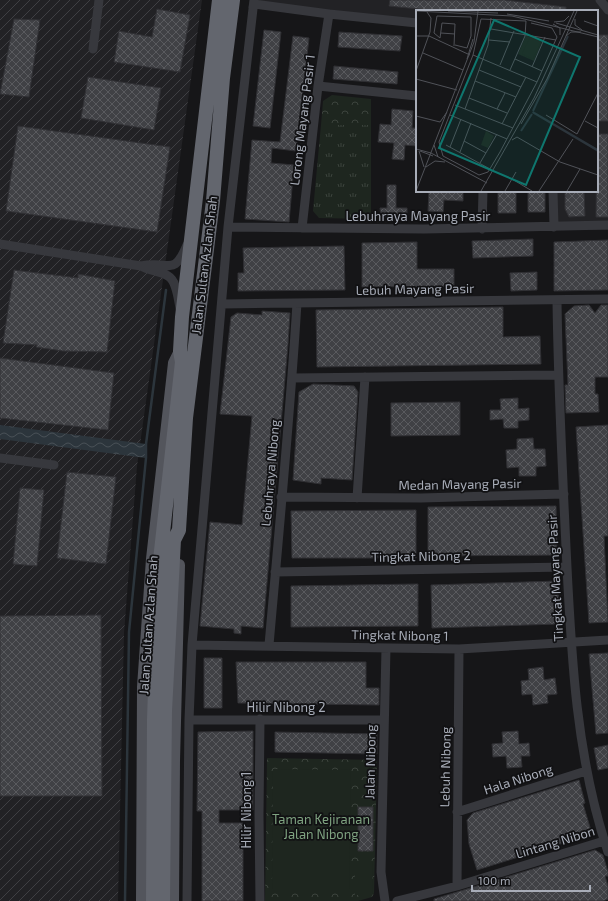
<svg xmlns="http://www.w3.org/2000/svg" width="608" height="901" viewBox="0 0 608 901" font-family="'Exo 2',sans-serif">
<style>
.built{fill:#222225}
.industrial{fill:url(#industrial-furrows)}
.grass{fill:url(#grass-tufts)}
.park{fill:url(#park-crowns)}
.pitch{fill:#1e261f}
.water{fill:url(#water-waves)}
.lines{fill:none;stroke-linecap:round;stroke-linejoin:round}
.stream{stroke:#2c353c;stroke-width:2.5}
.building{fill:url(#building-cross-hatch);stroke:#303034}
.minor{stroke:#37383d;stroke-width:9}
.major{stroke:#53555c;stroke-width:12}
.highway{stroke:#63666e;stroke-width:14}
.labels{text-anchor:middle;stroke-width:3.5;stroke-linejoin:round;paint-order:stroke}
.street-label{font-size:13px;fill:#a8adb8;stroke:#111113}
.park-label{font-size:13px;fill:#7fa381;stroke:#111113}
.inset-river{fill:none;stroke:#2c353c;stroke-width:2}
.inset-road{fill:none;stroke:#505258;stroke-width:1}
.view{fill:#0f766e;fill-opacity:0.15;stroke:#0f766e;stroke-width:2}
.inset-edge{fill:none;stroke:#a8adb8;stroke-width:2}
</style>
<defs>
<pattern id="industrial-furrows" width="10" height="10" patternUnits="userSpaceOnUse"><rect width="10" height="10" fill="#222225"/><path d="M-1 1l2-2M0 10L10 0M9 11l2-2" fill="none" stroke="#3f3f43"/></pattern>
<pattern id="grass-tufts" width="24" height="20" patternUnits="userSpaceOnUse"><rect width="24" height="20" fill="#1e261f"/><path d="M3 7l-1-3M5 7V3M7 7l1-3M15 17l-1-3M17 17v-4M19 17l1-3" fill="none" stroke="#3c433d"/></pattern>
<pattern id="park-crowns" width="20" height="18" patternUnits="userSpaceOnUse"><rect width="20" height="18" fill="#1e261f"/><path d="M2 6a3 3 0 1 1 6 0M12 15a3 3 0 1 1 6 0" fill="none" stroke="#3c433d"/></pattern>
<pattern id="water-waves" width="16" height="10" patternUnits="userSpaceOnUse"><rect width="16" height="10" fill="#2c353c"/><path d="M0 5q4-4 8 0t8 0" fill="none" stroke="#485056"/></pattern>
<pattern id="building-cross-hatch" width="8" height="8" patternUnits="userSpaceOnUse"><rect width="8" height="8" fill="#404145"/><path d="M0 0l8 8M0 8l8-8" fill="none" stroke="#595a5e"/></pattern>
</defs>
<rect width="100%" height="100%" fill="#161618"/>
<!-- built -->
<path class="built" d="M250 0H608V230H555L554 191H597V11H417V25L248 8Z"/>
<!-- industrial -->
<path class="industrial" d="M0 0H202L137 466 124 633 118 901H0Z"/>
<!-- grass -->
<path class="grass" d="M321 125H371V219L319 218 313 211Z"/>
<!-- park -->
<path class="park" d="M332 95 371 99V125H321L323 101Z
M267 758 377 760 374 893 372 897 358 901H265Z"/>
<!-- pitch -->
<path class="pitch" d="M273 769 351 770 349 889H272Z
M355 862H373L372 895H355Z"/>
<!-- water -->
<path class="water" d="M0 425 146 444V458L0 439Z"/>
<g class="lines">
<!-- stream -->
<path class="stream" d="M125 901 129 632 146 458V444L166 290"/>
</g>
<!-- building -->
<path class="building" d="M390 0H504L566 7V11H439L389 6Z
M157 9 190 15 180 72 114 62 119 31 152 37Z
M14 19 40 20 29 97 0 94Z
M264 30 281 32 270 128 253 126Z
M339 32 402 36 400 51 338 47Z
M597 35H608V121H598Z
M293 36 309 38 296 151 272 148 271 163 294 165 289 222 245 219 252 140 280 142Z
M334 66 398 72 397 84 333 79Z
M88 77 161 88 154 130 81 118Z
M392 109 413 111 412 128H417V146L405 145 404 160 392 159 394 143 378 142 380 124 391 125Z
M18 126 170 147 157 232 6 211Z
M597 134H608V217H596Z
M387 185H396V208H407V216L381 217 380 208H387Z
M429 191H463V201L444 200 443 212 428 211Z
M498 191H516V213H498Z
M528 191H545V212H528Z
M565 191H584L585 216 569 217 565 209Z
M533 239V256L473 258 472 241Z
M608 240V290L554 291V242Z
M417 242V269H454V286L362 287V243Z
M344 246 345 290 238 291V273H244L243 248Z
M14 270 78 278V274L115 281 107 352 63 351 36 347 37 345 3 343Z
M537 272V290L511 291 510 273Z
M589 305 595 313 601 305H608V377H595V394H598L599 412 566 413 565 385H568L565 314 574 306Z
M503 307V337L540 336 541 364 317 367 316 310Z
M262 311 290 313 288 344 263 628 241 626V634L234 633V629L200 626 210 522 242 525 252 416 220 414 231 317 237 313 262 315Z
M0 358 114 373 108 430 0 418Z
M313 384 354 386 358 392 352 480 321 478V484L293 480 299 392Z
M518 398V409L529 408V420L518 421V428H504L503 419 490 420V410H501L500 399Z
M460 402V435L391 436V403Z
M608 425V536H604L608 622 589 623 576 427Z
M533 438 534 449H545L546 466 536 467V476H519V467L507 468 506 450 517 449V439Z
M67 472 116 477 106 564 57 558Z
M20 488 44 490 37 566 13 564Z
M556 506 557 555 428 556V507Z
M416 510V558H292L291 511Z
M558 581 559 624 432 628 431 585Z
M418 584V626L291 627V586Z
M101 615 102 796H0V616Z
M608 653V733L596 734 589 654Z
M204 658H222V708H204Z
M236 662H366V688H379V705L238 703Z
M543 667 544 680 555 678 557 694 547 695 548 703 533 705 532 694 522 695 521 681 529 680 528 669Z
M253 731V810H219V823H243V901H202V811H197L198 732Z
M518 731 519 744 529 743 530 756H521L522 767 507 768 506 756 493 757 492 744 503 743 502 732Z
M275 732 377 734V754L275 752Z
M608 745V768L598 770 594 748Z
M579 780 585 803 583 804 592 834 477 870 469 844 467 820 473 813Z
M358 807H373V851H358Z
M595 850 603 855 608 872V876H605L608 886V899L603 901H434V899Z"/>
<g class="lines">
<!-- minor -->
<path class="minor" d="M600 0 608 10
M254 4 329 14 417 23
M93 49 99 0
M318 86 417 96
M553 191 554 227
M228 227 424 229 608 225
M302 228 318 86 329 14
M482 229 483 191
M0 244 141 266C150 271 161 271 168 276 177 281 178 299 180 308
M141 266C170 260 173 278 187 245
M557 300C558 382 562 465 566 547 571 649 575 754 608 852
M222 304 608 299
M293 378 558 375
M0 458 54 465
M281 497 421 498 564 494
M357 498 365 377
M275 572 567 567
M192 645 459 649 608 640
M269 645C279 531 290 417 297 303
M189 720H384
M457 812 586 771
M457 886 459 649
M187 901 189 720 192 645 228 227 254 0
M260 901 259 815 260 719
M385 901 381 872 386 648
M397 901 457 886 604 841"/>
<!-- major -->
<path class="major" d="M142 901 143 687 152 559 174 363 180 351
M173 901 174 761 179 565"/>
<!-- highway -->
<path class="highway" d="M153 901 154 720 159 569 182 362 180 351 182 317 219 0
M163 901 165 711 174 540 179 530 186 418 213 201 223 78 233 0"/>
</g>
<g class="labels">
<!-- street labels -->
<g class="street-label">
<text transform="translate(302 120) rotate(-83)" y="5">Lorong Mayang Pasir 1</text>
<text x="418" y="221">Lebuhraya Mayang Pasir</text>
<text transform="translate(204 265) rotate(-83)" y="5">Jalan Sultan Azlan Shah</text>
<text transform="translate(415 289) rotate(-1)" y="5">Lebuh Mayang Pasir</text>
<text transform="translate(270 473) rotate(-85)" y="5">Lebuhraya Nibong</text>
<text transform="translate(460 484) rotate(-1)" y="5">Medan Mayang Pasir</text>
<text transform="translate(421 556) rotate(-1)" y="5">Tingkat Nibong 2</text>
<text transform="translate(555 578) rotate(-93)" y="5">Tingkat Mayang Pasir</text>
<text transform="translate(148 625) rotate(-86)" y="5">Jalan Sultan Azlan Shah</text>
<text transform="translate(400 635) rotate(1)" y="5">Tingkat Nibong 1</text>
<text x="286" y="712">Hilir Nibong 2</text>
<text transform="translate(370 762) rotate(-89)" y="5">Jalan Nibong</text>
<text transform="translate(445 767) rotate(-89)" y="5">Lebuh Nibong</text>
<text transform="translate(518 779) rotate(-18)" y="5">Hala Nibong</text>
<text transform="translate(246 810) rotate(-90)" y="5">Hilir Nibong 1</text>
<text transform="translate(555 842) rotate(-17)" y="5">Lintang Nibon</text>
</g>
<!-- park labels -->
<g class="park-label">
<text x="321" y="824">Taman Kejiranan<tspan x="321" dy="15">Jalan Nibong</tspan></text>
</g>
</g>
<!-- overview -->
<g transform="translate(416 10)">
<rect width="182" height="182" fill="#161618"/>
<path d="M70 121 78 126 72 138 65 135Z" fill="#1e261f"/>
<path d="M110 25 127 29 118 51 102 44Z" fill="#1e261f"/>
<path d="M114 27 125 32 117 49 106 44Z" fill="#1e261f"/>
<path d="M117 101 182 139V142L116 103Z" fill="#2c353c"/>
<path class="inset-river" d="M117 101 152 26M105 121 116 104"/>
<path class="inset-road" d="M0 1 96 6 182 27M32 1 82 3M91 4 133 11M159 9V15L166 20M110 11 65 9 57 45 23 132 27 146 63 165 72 162 84 142 121 72 141 27 136 18 115 13M168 11 182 16M138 12 148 11 153 6M140 13 182 25M137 14 144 18V25M75 19 140 30M25 23 39 24M0 26H13L54 45M150 26 155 22H165M24 28 18 23 21 6 55 7V26L51 38 39 35M24 28 26 13 39 14 38 36M73 30 94 32M7 43 47 60M57 45 121 72M51 49 57 29M99 49 126 61M84 55 98 21M116 57 129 27M63 60 105 77M94 60 109 26 110 11M0 61 14 22 15 8 11 2M0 69 41 80M59 71 100 87M53 88 91 103M39 95 97 118M49 99 72 35 75 8M81 99 89 83M34 105 91 129M130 105 161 124 182 83M0 106 24 112 31 102M169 111 182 118M86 114 110 67M105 114 131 69 161 1M96 130 101 127 144 152 182 165M48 131 70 143M18 135 22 147M30 135 74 159M34 137 45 109M0 139 15 143 71 173M3 141 8 157M4 141 17 146M44 142 55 113M64 153 81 124M10 157 19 151 29 152M96 169 116 181M0 181 58 32 62 1M65 181 118 88 158 1M89 181 100 162M123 181 157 129M151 181 164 159"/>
<path class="view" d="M78 10 164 47 110 175 23 138Z"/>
<rect width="182" height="182" class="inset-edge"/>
</g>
<!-- scale -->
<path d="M472 885v6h118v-6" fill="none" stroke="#a8adb8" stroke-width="2"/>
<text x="478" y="885" font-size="12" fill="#a8adb8" stroke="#111113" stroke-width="3" paint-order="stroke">100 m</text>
</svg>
